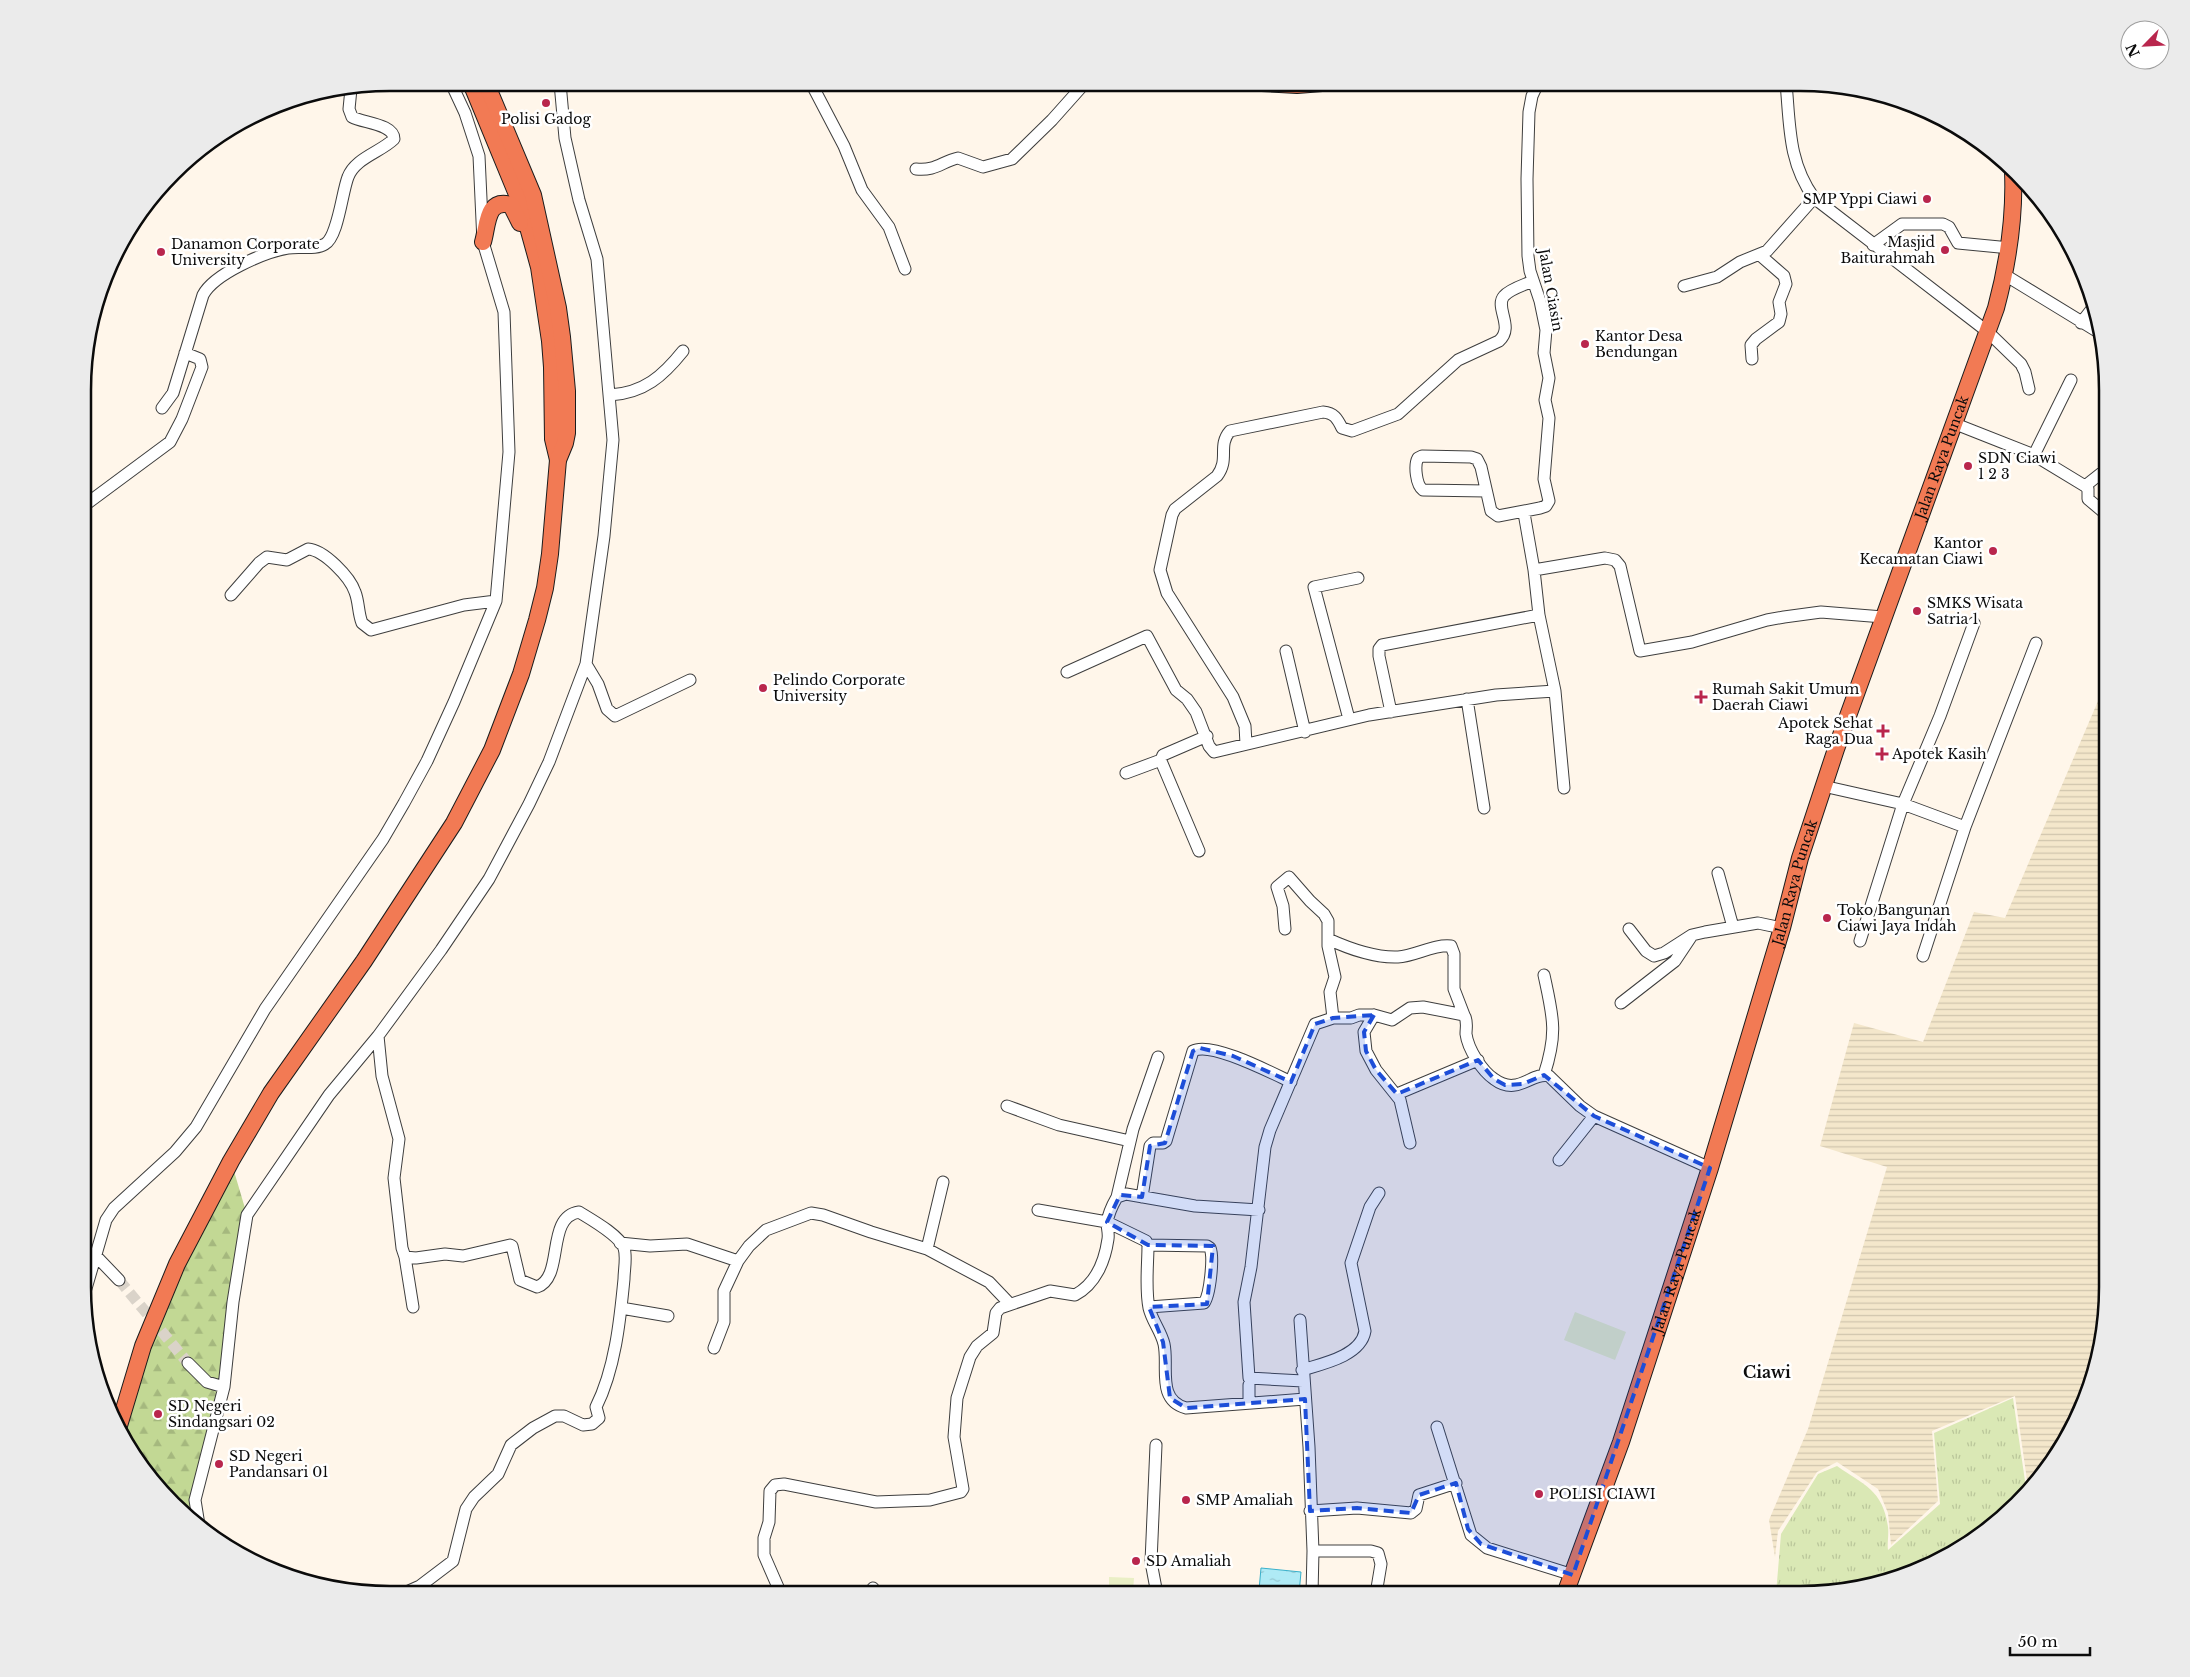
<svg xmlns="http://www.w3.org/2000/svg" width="2190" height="1677" viewBox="0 0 2190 1677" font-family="'Libre Baskerville',serif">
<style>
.farmland{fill:url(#farmland-rules)}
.grass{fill:url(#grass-tufts)}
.forest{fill:url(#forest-firs)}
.pitch{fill:#eaefc6}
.water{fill:url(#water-ripples);stroke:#38b0cb}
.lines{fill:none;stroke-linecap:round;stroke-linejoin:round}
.minor-tunnel{stroke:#dad3c9;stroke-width:11;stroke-dasharray:11 5.5;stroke-linecap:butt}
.minor-casing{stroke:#3e3e3e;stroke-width:13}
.highway-casing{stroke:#1c1c1c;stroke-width:18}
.minor{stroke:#fff;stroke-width:11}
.highway{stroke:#f27a54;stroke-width:16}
.marked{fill:#1d4ed8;fill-opacity:0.2;stroke:#1d4ed8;stroke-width:4;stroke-dasharray:10 6;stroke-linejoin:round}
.poi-dot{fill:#b9264d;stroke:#fff;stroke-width:2}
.labels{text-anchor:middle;stroke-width:5;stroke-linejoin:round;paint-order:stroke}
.poi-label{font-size:14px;fill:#0b0b0b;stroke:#fff;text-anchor:start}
.street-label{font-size:14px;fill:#0b0b0b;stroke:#fff}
.quarter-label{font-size:16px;font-weight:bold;fill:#0b0b0b;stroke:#fff}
.rim{fill:none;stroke:#0b0b0b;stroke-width:2.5}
</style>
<defs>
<pattern id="farmland-rules" width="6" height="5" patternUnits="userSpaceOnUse" patternTransform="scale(1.25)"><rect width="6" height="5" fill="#f4e7cb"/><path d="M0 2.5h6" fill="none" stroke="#d0c5ad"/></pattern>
<pattern id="grass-tufts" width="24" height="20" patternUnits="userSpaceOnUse" patternTransform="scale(1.25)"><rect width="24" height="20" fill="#dae8b5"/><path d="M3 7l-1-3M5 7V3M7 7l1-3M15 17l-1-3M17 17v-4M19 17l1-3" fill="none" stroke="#bac69a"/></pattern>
<pattern id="forest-firs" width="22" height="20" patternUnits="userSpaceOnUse" patternTransform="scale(1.25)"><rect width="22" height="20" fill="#c2d894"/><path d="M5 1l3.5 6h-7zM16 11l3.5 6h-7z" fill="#a5b87e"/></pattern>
<pattern id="water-ripples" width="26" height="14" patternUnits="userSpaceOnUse" patternTransform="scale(1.25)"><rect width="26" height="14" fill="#afeaf5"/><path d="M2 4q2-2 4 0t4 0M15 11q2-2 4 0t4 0" fill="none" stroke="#95c7d1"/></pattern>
</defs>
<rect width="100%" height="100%" fill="#fff6ea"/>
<!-- farmland -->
<path class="farmland" d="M2107 680V1307L2084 1405 2030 1490 2027 1480 2015 1396 1932 1431 1938 1501 1891 1545 1888 1513 1878 1489 1837 1462 1817 1472 1778 1531 1775 1557 1769 1520 1808 1429 1887 1167 1820 1146 1854 1023 1923 1042 1974 912 2005 918Z"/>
<!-- grass -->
<path class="grass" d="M2013 1398 2025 1481 2029 1492 1936 1563 1860 1589 1800 1594H1776L1781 1534 1818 1474 1837 1466C1864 1485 1883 1490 1888 1527 1889 1535 1887 1543 1888 1550L1940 1504 1934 1433Z"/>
<!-- forest -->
<path class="forest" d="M231 1161 247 1215 224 1387 195 1501 199 1525 188 1518 118 1429 128 1395Z"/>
<!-- pitch -->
<path class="pitch" d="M1575 1312 1626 1332 1615 1360 1564 1340Z
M1109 1577 1134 1578 1133 1592 1109 1591Z"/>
<!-- water -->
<path class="water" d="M1261 1568 1301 1572 1299 1594 1259 1590Z"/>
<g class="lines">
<!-- minor-tunnel -->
<path class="minor-tunnel" d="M119 1280 188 1363"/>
<!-- minor casing -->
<g class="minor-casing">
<path id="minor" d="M811 83 844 146 862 190 889 227 905 269
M1786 83C1790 125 1788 162 1814 198L1988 332 2021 364 2025 372 2029 389
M916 169C936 171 941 162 958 158L983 167 1012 159 1052 120 1085 83
M1873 245 1902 224H1943L1949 227 1958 243 2010 248
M2005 275 2100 333
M1684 286 1717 277 1740 262 1767 251 1814 198
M2081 323 2095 305
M1752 359 1751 345 1756 339 1779 322 1781 314 1779 302 1786 284 1784 276 1760 255
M610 395C644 393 663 376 683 351
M162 408 173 393 203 295C214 274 264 252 288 248 299 246 316 250 325 244 338 237 342 192 348 177 355 158 381 152 394 139 394 124 363 123 352 117L349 109 351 89
M1953 423 2034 455 2085 486 2088 489V499L2107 515
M2034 455 2071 380
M2085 486 2104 471 2107 465
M1486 491 1423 490C1416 485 1414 465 1418 458L1422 456 1471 457 1477 459 1481 467 1491 511 1498 516 1540 508 1546 506 1549 501 1544 479 1549 418 1545 400 1549 378 1544 353 1546 330 1540 301 1530 271 1528 256 1527 179 1529 112 1532 96 1538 83
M85 505 170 442 182 419 202 367 200 359 185 353
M1524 513 1534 570 1605 558 1615 560 1620 566 1640 651 1692 642 1767 620 1784 617 1821 612 1883 617
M231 595 259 563 267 557 287 560 308 549C324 550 350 577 355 592 359 602 358 613 362 623L371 630 464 605 496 601
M1286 651 1305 732
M586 664 598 684 607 709 615 716 690 680
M1067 672 1147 636 1176 690 1187 699 1196 712 1209 746 1214 752 1369 715 1496 695 1555 691 1539 615 1534 570
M1555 691 1564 788
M1467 699 1484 808
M1391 712 1379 656V649L1382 645 1539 615
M1349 719 1314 587 1358 578
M1246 744 1245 726 1233 697 1167 593 1160 570 1172 515 1175 509 1217 476C1230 459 1217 446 1230 431L1323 412C1334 413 1337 418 1342 428L1352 431 1398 414 1458 360 1499 341C1515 327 1494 307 1504 296 1510 289 1524 285 1533 281
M1161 761 1199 851
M1126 773 1161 760 1163 755 1207 736
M1823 786 1903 804 1965 827
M1718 873 1733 927
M1285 929 1283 906 1277 887 1289 877 1310 901 1324 914 1328 921V946L1335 977 1330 992 1333 1018 1315 1024 1270 1130 1265 1147 1251 1267 1244 1302 1249 1378 1303 1381
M1629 929 1646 951 1654 956 1664 953 1692 935 1705 932 1758 923 1782 928
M1328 939C1350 949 1374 958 1398 957 1415 956 1434 944 1451 946L1454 954V989L1464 1015
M1860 941 1903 804 1940 716 1974 623
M1923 956 1965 827 2036 643
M1544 975C1553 1017 1558 1032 1544 1075
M1621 1003 1675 961 1691 937
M1374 1015 1364 1032 1366 1051 1376 1070 1400 1100 1410 1143
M1333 1018H1351L1359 1015H1374L1392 1020 1410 1008 1423 1007 1464 1015C1468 1021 1466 1027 1466 1034 1468 1049 1482 1071 1494 1079 1518 1097 1532 1071 1549 1076L1580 1106 1594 1116 1710 1168
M378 1036 382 1076 399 1139 394 1178 402 1248 405 1257 416 1258 445 1254 463 1256 510 1245 512 1246 520 1280 537 1287C565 1277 545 1217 579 1212 592 1220 619 1235 624 1248 627 1257 624 1270 624 1279 620 1321 615 1369 596 1407L599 1418 592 1424 583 1425 564 1416H555L533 1428 511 1445 498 1474 474 1497 466 1509 453 1561 420 1586 402 1594
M1397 1094 1478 1060
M1007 1106 1059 1125 1130 1141
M1559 1160 1594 1116
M1117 1197 1133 1129 1158 1057
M1142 1197 1150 1146 1153 1143H1163L1166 1141 1193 1051C1211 1041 1272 1073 1291 1082
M1038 1210 1107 1222 1146 1241 1148 1245C1148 1265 1145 1288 1149 1308 1152 1321 1161 1331 1164 1344 1169 1366 1156 1400 1186 1408L1305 1399
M620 1243 650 1246 687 1244 738 1261
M1148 1245 1207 1246 1210 1248C1214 1257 1210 1295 1204 1303L1149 1307
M927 1249 943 1182
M96 1256 119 1280
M405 1257 413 1307
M83 1308 85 1292 106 1220 114 1208 175 1152 196 1127 265 1009 383 839 404 803 427 761 454 702 496 601 509 452 504 312 483 242 479 156 465 113 451 83
M621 1308 668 1316
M1300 1320 1309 1447 1313 1551 1312 1594
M714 1348 724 1322V1291L738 1261 749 1246 766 1230 811 1213 823 1215 871 1232 927 1249 989 1282 1009 1303
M188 1363 207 1382 224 1387
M1302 1370C1322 1364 1361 1356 1365 1331L1351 1263 1370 1207 1379 1193
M1249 1402V1385
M1437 1427 1471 1535 1487 1548 1573 1575
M1156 1445 1151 1562 1157 1594
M1310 1511 1357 1508 1411 1513 1416 1509 1419 1495 1456 1483
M199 1525 195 1500 224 1387 233 1302 247 1215 329 1095 378 1036 441 950 489 879 529 804 549 762 586 664 604 536 613 440 597 259 579 200 565 138 560 83
M1313 1551H1371L1378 1553 1381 1564 1376 1594
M873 1588 874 1594
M781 1594 764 1555V1538L769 1522 770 1491 775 1485 784 1484 876 1502 930 1500 961 1492 963 1489 954 1437 957 1398 970 1357 977 1346 993 1333 996 1313 1000 1308 1050 1291 1075 1295C1096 1284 1105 1260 1108 1239 1109 1233 1107 1228 1107 1223 1108 1215 1113 1204 1117 1197L1126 1194 1195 1206 1259 1210"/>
</g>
<!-- highway casing -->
<g class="highway-casing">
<g id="highway">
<path d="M471 83 523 209 539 267 550 341 552 367 553 439 558 460"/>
<path d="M1262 83 1297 85 1322 83"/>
<path d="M483 242C488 225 486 198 511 205L520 223"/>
<path d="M118 1429 143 1346 177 1264 231 1161 271 1093 364 961 454 823 492 750 521 674 537 620 545 588 550 554 558 460 565 443 567 433V391L562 337 558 308 533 195 486 83"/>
<path id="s1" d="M1565 1594 1621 1442 1710 1168 1782 928 1800 858 1836 749 1996 308C2008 263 2015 220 2013 172"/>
</g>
</g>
<!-- minor -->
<use href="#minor" class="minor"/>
<!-- highway -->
<use href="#highway" class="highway"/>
</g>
<!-- marked area -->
<path class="marked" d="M1374 1015 1364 1032 1366 1051 1376 1070 1397 1094 1478 1060 1494 1079 1505 1085 1523 1084 1544 1075 1594 1116 1710 1168 1573 1575 1481 1544 1468 1529 1456 1483 1419 1495 1411 1513 1357 1508 1310 1511 1305 1399 1186 1408 1170 1398 1163 1342 1149 1307 1207 1304 1213 1246 1148 1245 1107 1222 1120 1195 1142 1197 1150 1146 1165 1143 1193 1051 1200 1048 1233 1056 1291 1082 1315 1024 1333 1018Z"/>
<!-- markers -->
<g class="poi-dot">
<circle cx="546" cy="103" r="5"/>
<circle cx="1927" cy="199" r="5"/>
<circle cx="1945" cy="250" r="5"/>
<circle cx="161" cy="252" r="5"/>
<circle cx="1585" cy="344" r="5"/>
<circle cx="1968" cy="466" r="5"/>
<circle cx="1993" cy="551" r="5"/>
<circle cx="1917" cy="611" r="5"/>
<circle cx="763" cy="688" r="5"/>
<path d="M1698.5 689.5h5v5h5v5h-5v5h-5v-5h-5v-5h5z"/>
<path d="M1880.5 723.5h5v5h5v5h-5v5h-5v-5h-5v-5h5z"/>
<path d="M1879.5 746.5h5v5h5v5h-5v5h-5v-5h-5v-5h5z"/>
<circle cx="1827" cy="918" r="5"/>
<circle cx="158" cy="1414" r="5"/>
<circle cx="219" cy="1464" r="5"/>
<circle cx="1539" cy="1494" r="5"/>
<circle cx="1186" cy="1500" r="5"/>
<circle cx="1136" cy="1561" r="5"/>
</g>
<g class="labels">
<!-- poi labels -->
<g class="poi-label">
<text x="546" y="124" text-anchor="middle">Polisi Gadog</text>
<text x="1917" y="204" text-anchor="end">SMP Yppi Ciawi</text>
<text x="1935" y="247" text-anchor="end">Masjid<tspan x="1935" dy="16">Baiturahmah</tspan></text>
<text x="171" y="249">Danamon Corporate<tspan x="171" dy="16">University</tspan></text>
<text x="1595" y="341">Kantor Desa<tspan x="1595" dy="16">Bendungan</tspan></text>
<text x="1978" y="463">SDN Ciawi<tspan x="1978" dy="16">1 2 3</tspan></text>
<text x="1983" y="548" text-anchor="end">Kantor<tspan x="1983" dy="16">Kecamatan Ciawi</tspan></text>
<text x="1927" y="608">SMKS Wisata<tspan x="1927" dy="16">Satria 1</tspan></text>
<text x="773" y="685">Pelindo Corporate<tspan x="773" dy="16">University</tspan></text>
<text x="1712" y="694">Rumah Sakit Umum<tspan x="1712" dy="16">Daerah Ciawi</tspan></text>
<text x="1873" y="728" text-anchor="end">Apotek Sehat<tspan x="1873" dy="16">Raga Dua</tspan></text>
<text x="1892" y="759">Apotek Kasih</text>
<text x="1837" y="915">Toko Bangunan<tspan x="1837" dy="16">Ciawi Jaya Indah</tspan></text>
<text x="168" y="1411">SD Negeri<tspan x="168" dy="16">Sindangsari 02</tspan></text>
<text x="229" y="1461">SD Negeri<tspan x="229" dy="16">Pandansari 01</tspan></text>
<text x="1549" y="1499">POLISI CIAWI</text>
<text x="1196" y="1505">SMP Amaliah</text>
<text x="1146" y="1566">SD Amaliah</text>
</g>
<!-- street labels -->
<g class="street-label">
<text transform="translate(1551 290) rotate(80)" y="5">Jalan Ciasin</text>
<text dy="5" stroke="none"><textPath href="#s1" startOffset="1198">Jalan Raya Puncak</textPath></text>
<text dy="5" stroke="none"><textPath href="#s1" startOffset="748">Jalan Raya Puncak</textPath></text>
<text dy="5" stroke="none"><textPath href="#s1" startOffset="342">Jalan Raya Puncak</textPath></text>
</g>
<!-- quarter labels -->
<g class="quarter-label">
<text x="1767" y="1378">Ciawi</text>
</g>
</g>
<!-- crop -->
<path d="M0 0H2190V1677H0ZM390 91H1800A299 299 0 0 1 2099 390V1287A299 299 0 0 1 1800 1586H390A299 299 0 0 1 91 1287V390A299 299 0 0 1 390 91Z" fill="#ebebeb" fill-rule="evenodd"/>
<path class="rim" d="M390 91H1800A299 299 0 0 1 2099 390V1287A299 299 0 0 1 1800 1586H390A299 299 0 0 1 91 1287V390A299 299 0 0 1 390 91Z"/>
<!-- north arrow -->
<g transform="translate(2145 45) rotate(246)"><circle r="24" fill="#ffffff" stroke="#9d9d9d"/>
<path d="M0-4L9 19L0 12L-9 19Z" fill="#b9264d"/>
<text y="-8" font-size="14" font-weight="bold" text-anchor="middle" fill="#0b0b0b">N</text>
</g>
<!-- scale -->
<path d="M2010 1647v8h80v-8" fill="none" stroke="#0b0b0b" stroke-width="2.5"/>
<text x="2018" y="1647" font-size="15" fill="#0b0b0b" stroke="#ffffff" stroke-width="4" paint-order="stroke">50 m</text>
</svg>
